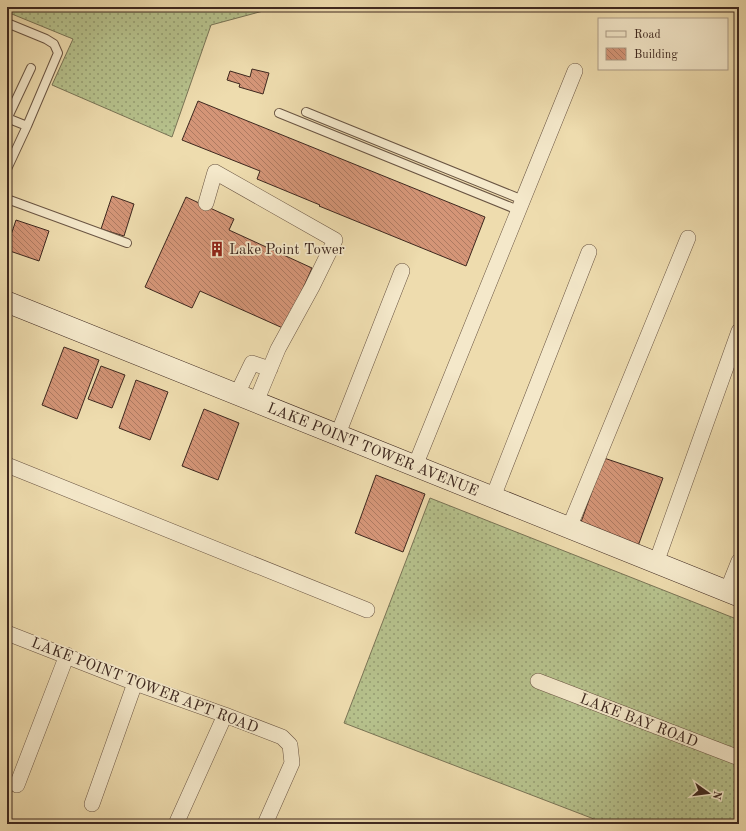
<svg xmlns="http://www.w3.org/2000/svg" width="746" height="831" viewBox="0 0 746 831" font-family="'Old Standard TT',serif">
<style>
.grass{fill:url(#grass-dots);stroke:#7a7456}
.building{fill:url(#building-back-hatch);stroke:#3e281f}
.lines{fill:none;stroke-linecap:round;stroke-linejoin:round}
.lane-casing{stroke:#6a5543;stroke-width:10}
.street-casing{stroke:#6a5543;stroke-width:16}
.secondary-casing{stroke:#3e281f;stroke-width:22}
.lane{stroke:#f4e8ca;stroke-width:8}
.street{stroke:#f4e8ca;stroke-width:15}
.secondary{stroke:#f4e8ca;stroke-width:21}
.labels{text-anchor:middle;stroke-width:3.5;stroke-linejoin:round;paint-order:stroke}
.poi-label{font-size:15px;fill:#3e281f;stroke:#f4e8ca;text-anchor:start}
.street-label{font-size:15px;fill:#3e281f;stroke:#f4e8ca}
</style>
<defs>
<pattern id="grass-dots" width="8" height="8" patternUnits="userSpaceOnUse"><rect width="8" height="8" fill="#b6c18c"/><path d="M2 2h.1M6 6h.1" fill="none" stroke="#959d72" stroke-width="1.8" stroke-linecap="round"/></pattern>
<pattern id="building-back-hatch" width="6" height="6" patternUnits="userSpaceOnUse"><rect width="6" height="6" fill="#d49577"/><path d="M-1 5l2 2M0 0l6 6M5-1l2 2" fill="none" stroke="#ad7a61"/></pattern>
</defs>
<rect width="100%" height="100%" fill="#eedcae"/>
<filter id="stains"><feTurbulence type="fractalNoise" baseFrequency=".005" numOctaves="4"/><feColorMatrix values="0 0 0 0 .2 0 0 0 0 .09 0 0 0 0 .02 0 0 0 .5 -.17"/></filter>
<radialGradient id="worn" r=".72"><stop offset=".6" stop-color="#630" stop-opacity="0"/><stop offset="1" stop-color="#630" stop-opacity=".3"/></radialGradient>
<!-- grass -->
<path class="grass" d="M7 7H278L211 25 172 137 52 85 73 39 7 12Z
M430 498 739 620V824H607L344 723Z"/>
<!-- building -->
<path class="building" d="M252 69 269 73 263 94 239 87 240 84 227 80 230 71 250 77Z
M198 101 485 217 466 266 319 206 320 205 257 179 260 171 182 140Z
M112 196 134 204 124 236 101 229Z
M186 197 234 219 229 230 312 268 285 329 200 291 192 308 145 287Z
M16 220 49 231 39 261 7 250V247Z
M64 347 99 360 77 419 42 405Z
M101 366 125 375 112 408 88 399Z
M136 380 168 392 150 440 119 428Z
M204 409 239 423 218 480 182 466Z
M604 458 663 478 638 546 580 525Z
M376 475 425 494 403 552 355 533Z"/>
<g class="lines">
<!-- lane casing -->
<g class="lane-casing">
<path id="lane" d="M7 23 46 39 54 44 58 53 27 126 7 169
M306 112 523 200
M279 113 518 210
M7 118 27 126
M7 119 31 68
M7 199 127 243"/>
</g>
<!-- street casing -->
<g class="street-casing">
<path id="street" d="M206 203 215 172 335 240 312 287 278 349 256 402
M237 394 252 363 270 369
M338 434 402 271
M7 465 367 610
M415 466 575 71
M493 497 589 252
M569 528 688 238
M656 563 739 331
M727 591 739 561
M7 633 135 683 225 715 282 737 290 745 292 763 265 824
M538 681 739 758
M17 785 67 655
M92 804 135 683
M176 824 225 715"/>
</g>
<!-- secondary casing -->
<g class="secondary-casing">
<path id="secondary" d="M7 302 739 596"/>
</g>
<!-- lane -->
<use href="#lane" class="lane"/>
<!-- street -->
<use href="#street" class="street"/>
<!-- secondary -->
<use href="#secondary" class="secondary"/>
</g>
<!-- icons -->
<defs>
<g id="building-bare" transform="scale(1.2)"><path d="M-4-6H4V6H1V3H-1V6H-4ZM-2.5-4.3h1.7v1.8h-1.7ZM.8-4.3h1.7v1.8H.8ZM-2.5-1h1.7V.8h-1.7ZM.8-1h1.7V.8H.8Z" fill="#8f2418" stroke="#f4e8ca" stroke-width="2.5" paint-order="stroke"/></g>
</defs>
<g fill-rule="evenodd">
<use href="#building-bare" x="217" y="249"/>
</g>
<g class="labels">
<!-- poi labels -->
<g class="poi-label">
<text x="229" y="254">Lake Point Tower</text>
</g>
<!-- street labels -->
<g class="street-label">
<text transform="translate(373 449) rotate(22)" y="5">LAKE POINT TOWER AVENUE</text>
<text transform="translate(145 685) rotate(21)" y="5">LAKE POINT TOWER APT ROAD</text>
<text transform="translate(639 720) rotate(21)" y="5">LAKE BAY ROAD</text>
</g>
</g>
<!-- margin -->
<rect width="746" height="831" fill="none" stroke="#eedcae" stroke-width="24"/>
<rect x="8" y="8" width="730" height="815" fill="none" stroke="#3e281f" stroke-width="2"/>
<rect x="12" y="12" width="722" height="807" fill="none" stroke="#3e281f"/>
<!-- legend -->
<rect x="598" y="18" width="130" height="52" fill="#f4e8ca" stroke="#ab9b86"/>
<rect x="606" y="31" width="20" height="6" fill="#f4e8ca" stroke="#ab9b86"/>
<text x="634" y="38" font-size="12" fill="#3e281f">Road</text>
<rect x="606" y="48" width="20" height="12" fill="url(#building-back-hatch)" stroke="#ab9b86"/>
<text x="634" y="58" font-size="12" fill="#3e281f">Building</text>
<!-- north arrow -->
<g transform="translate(708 793) rotate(104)" stroke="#f4e8ca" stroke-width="3" paint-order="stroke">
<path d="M0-3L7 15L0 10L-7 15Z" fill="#3e281f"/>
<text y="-6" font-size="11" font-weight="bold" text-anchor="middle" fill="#3e281f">N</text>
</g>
<rect width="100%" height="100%" filter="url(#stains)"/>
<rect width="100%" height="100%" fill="url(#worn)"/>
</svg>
